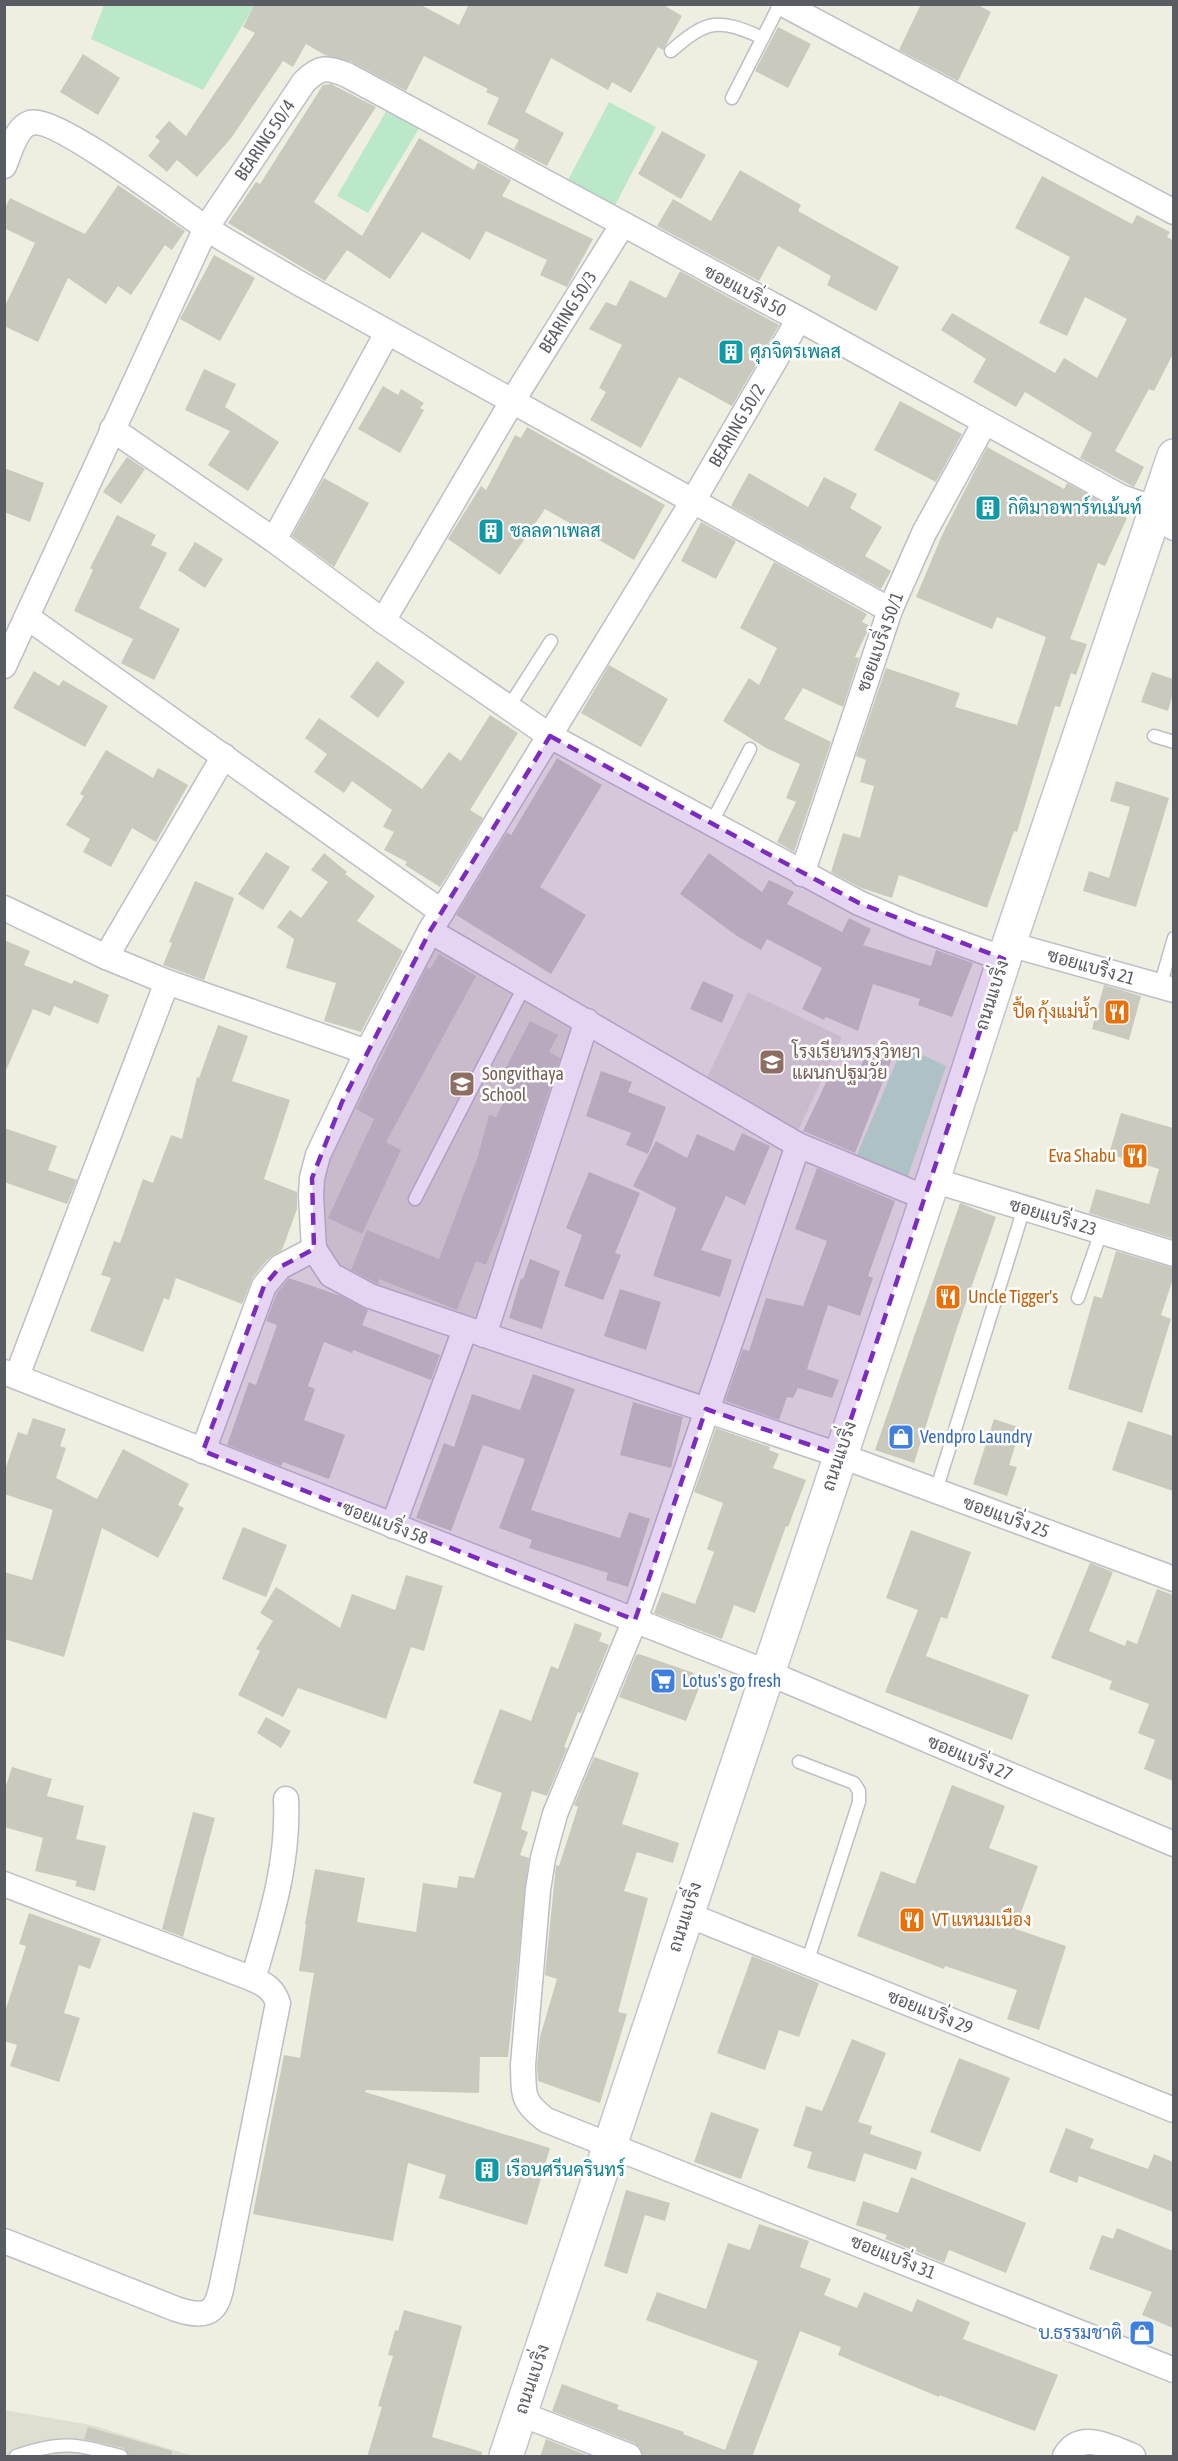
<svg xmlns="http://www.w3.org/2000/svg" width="1178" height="2461" viewBox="0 0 1178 2461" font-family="'Asap Condensed',Sarabun,sans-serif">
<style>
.education{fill:#dedfd0}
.green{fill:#bbe8c8}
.building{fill:#c9c9be}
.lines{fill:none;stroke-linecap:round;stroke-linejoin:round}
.lane-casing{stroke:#bebfc6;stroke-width:15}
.street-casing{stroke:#bebfc6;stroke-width:27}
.secondary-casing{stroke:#c3c4ce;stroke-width:36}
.lane{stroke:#fff;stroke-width:12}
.street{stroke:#fff;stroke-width:24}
.secondary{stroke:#fff;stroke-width:33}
.marked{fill:#7b2cbf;fill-opacity:0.2;stroke:#7b2cbf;stroke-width:4.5;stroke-dasharray:12 8;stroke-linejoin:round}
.labels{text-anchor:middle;stroke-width:5;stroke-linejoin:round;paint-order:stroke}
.street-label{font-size:18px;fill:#5a5c64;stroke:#fff}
.culture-label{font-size:18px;fill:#0d838f;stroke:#fff;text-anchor:start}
.food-label{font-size:18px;fill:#c56008;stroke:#fff;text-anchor:end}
.education-label{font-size:18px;fill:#785e54;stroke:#fff;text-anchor:start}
.shop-label{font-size:18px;fill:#366cbe;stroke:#fff;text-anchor:start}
</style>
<rect width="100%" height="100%" fill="#eeeee1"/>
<!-- education -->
<path class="education" d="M435 943 580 1028 480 1326 350 1276 330 1260 321 1233 317 1207 333 1140Z
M748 992 842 1037 797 1133 702 1088Z
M4 2410 91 2425 193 2456H5Z"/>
<!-- green -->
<path class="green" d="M104 5H255L203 90 91 39Z
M609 102 656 127 613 209 566 184Z
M388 108 420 127 368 213 337 196Z
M903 1046 946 1066 907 1179 856 1157Z"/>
<!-- building -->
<path class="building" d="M255 4H419L459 25 469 4H662L682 16 663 50 658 47 631 93 612 82 608 90 551 58 525 112 564 133 547 166 514 149 519 140 487 124 499 98 486 92 488 89 424 56 406 91 352 62 325 55 306 44 293 67 283 61 232 137 197 177 177 160 167 172 148 156 160 141 155 137 169 121 186 136 255 33 243 27Z
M921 4H976L991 12 958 81 899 50Z
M778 27 811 44 788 88 755 71Z
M83 54 120 78 98 115 60 92Z
M331 84 376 107 314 202 362 236 419 138 474 170 478 162 511 180 502 196 593 239 567 287 540 275 547 260 486 231 470 260 422 232 390 279 347 250 325 281 228 223 256 182 260 184 323 85Z
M662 131 706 155 681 199 638 174Z
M740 170 801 205 798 211 899 267 876 311 827 285 831 276 778 246 759 281 657 226 673 199 711 221Z
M1042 176 1132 224 1137 215 1170 232 1167 237 1173 240V354L1154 391 1149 389 1115 451 1144 467 1134 487 1080 458 1092 433 1025 392 1016 407 973 382 986 359 941 330 952 313 1055 373 1064 358 1097 378 1127 319 1085 297 1067 336 1039 323 1070 257 1015 228Z
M118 185 185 231 172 250 165 245 131 295 118 286 106 304 68 278 38 342 4 326V308L35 243 4 228V210L10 198 85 234Z
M214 255 255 278 220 341 180 319Z
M680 271 779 325 732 406 679 377 641 448 590 420 606 392 599 388 622 345 589 329 606 302 616 306 630 280 666 298Z
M204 369 236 384 225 407 279 442 248 491 208 465 230 431 185 410Z
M383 386 398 395 401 389 424 403 420 408 424 410 400 453 358 429Z
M900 401 962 434 936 482 874 450Z
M527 427 665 505 634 560 545 509 500 575 448 539 481 486 486 490 515 435 521 438Z
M987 447 1064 489 1067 483 1121 512 1120 515 1127 518 1105 566 1098 563 1070 639 1087 644 1076 675 1071 673 1060 707 1055 706 1017 832 1014 831 987 908 899 875 892 898 861 888 831 872 843 833 860 838 874 786 860 782 866 760 856 756 886 668 960 693 955 707 1017 725 1046 637 997 617 992 629 916 597 943 533Z
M127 457 145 469 121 504 103 492Z
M4 468 44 483 30 522 4 512Z
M749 473 808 507 824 477 857 494 850 508 882 527 865 556 891 571 881 589 731 506Z
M324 478 369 503 334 567 292 536Z
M117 515 156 535 151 545 167 553 139 608 180 629 154 680 121 663 133 639 74 611 93 570 90 568Z
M701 522 736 541 716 579 681 561Z
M195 542 223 559 205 588 178 570Z
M774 562 867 614 862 622 870 626 855 657 859 658 843 707 803 688 784 719 831 742 794 852 777 842 796 802 786 798 800 764 766 748 723 721 749 678 759 685 777 648 740 628Z
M377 661 405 682 378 718 350 697Z
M609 665 668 699 641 747 581 713Z
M34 671 59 686 63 680 108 706 85 747 13 708Z
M1152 672 1173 679V693L1168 711 1141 702Z
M490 715 518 733 470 810 483 818 440 887 405 865 407 862 384 850 394 832 383 827 392 810 352 781 344 793 314 772 327 754 305 738 319 718 422 789 449 752 461 761Z
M106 750 153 778 158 768 188 785 156 842 132 828 111 867 83 852 90 839 66 825 84 796 80 794Z
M557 758 602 785 540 887 586 915 551 974 456 915 507 832 511 835Z
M1116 781 1169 798 1136 907 1083 891 1089 871 1109 878 1130 807 1110 801Z
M266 852 290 867 263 910 238 894Z
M324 853 347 872 345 874 375 896 357 921 403 951 361 1032 324 1021 336 983 286 968 294 939 277 927 290 910 301 918 328 882 311 870Z
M709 853 762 892 769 880 794 892 787 904 842 932 849 918 871 929 863 945 931 966 936 950 973 963 952 1017 918 1005 920 999 873 984 858 1031 826 1017 824 1020 802 1009 822 968 767 939 761 950 737 936 680 894Z
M195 881 234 898 204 980 163 965 172 943 169 942Z
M4 940 30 951 24 965 72 984 74 980 109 995 98 1024 54 1006 50 1016 33 1009 4 1075Z
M439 954 476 976 386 1142 401 1150 362 1234 328 1218 374 1119 356 1109 427 967 430 969Z
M703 981 734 995 722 1023 690 1009Z
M1104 985 1141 996 1129 1040 1092 1029Z
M530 1021 558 1035 549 1052 560 1058 523 1170 486 1265 476 1261 457 1310 379 1279 378 1284 376 1283 351 1270 367 1230 439 1259 478 1156 489 1115 496 1117 514 1081 502 1075Z
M218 1025 248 1036 232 1081 290 1100 264 1179 297 1192V1209L282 1250 269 1258 253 1277 242 1304 176 1278 169 1300 164 1298 143 1352 90 1331 111 1278 101 1275 114 1241 120 1243 143 1179 153 1183 171 1135 182 1139 197 1077 199 1078Z
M869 1046 893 1056 855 1153 803 1131 831 1072 854 1083Z
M601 1071 632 1082 628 1092 666 1107 648 1154 626 1145 631 1133 586 1116Z
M1121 1113 1173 1128V1239L1089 1213 1096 1189 1149 1204 1159 1169 1109 1154Z
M4 1128 57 1146 48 1170 77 1180 67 1204 4 1182Z
M742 1133 770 1146 745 1205 726 1196 701 1250 732 1260 720 1297 653 1276 676 1208 633 1186 656 1141 687 1158 697 1134 734 1151Z
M817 1168 895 1201 868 1276 873 1278 860 1316 828 1305 807 1369 839 1380 832 1398 798 1388 793 1398 787 1397 779 1420 725 1401 743 1349 749 1351 766 1298 803 1306 827 1241 795 1229Z
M589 1172 640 1193 615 1253 621 1255 603 1300 564 1286 582 1235 566 1228Z
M960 1203 996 1217 958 1325 914 1463 875 1450Z
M1116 1251 1173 1268V1279L1161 1315 1171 1319 1142 1413 1068 1389 1094 1296 1102 1298Z
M530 1259 560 1271 542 1329 509 1318 521 1278 523 1279Z
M289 1278 341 1296 368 1310 362 1325 440 1355 431 1380 353 1350 352 1353 324 1342 308 1386 315 1389 304 1420 345 1435 329 1479 283 1462 281 1466 227 1445 249 1382 256 1385 277 1325 266 1321 277 1293Z
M620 1289 661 1302 646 1350 604 1336Z
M533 1374 575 1389 531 1510 620 1538 629 1512 650 1519 628 1587 606 1580 608 1573 529 1548 532 1540 499 1528 525 1459 483 1445 451 1531 416 1518 444 1443 454 1447 472 1394 520 1410Z
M633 1402 683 1417 671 1468 620 1455Z
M33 1418 66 1429 60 1446 66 1448 56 1478 97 1499 123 1449 189 1484 178 1505 184 1508 158 1558 102 1528 64 1657 4 1639V1572L32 1580 53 1510 4 1494V1473L18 1432 27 1435Z
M994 1419 1021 1428 1009 1465 1017 1467 1007 1496 973 1484Z
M1128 1421 1173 1436V1491L1112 1470Z
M716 1428 770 1447 769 1450 779 1454 773 1468 806 1480 788 1527 786 1526 755 1613 734 1605 722 1639 654 1613 662 1592 695 1604 714 1552 707 1549 723 1503 694 1492Z
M243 1527 287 1545 266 1597 222 1579Z
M911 1530 971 1552 947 1619 941 1617 926 1656 1029 1695 1012 1740 885 1692 918 1610 886 1598Z
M1090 1563 1113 1572 1089 1631 1125 1646 1127 1640 1137 1644 1157 1589 1173 1595V1781L1144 1769 1155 1740 1138 1733 1149 1704 1109 1689 1112 1681 1051 1658Z
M406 1575 443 1586 424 1651 411 1647 386 1719 298 1688 283 1717 238 1695 260 1651 256 1649 273 1621 260 1613 276 1587 340 1628 352 1594 395 1610Z
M575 1623 602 1633 599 1641 609 1645 581 1713 578 1712 564 1747 567 1748 547 1796 532 1791 521 1829 528 1832 520 1855 529 1858 508 2057H480L479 2093 366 2090 365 2092 550 2148 527 2225 439 2198 446 2175 408 2163 393 2241 253 2214 284 2055 300 2058 314 1973 299 1971 306 1925 305 1924 315 1869 365 1878 357 1922 416 1932 423 1883 457 1888 459 1876 474 1878 502 1793 473 1783 500 1709 531 1721 551 1666 558 1669Z
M639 1654 694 1673 699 1688 686 1721 619 1697 636 1655Z
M266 1717 291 1731 281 1748 257 1733Z
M594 1757 639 1773 622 1824 679 1843 673 1863 637 1852 624 1891 648 1898 618 2012 627 2014 600 2103 538 2081 537 2065 540 2037 557 1979 545 1975 556 1865 559 1866 578 1807 574 1805Z
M12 1767 52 1779 47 1796 84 1806 76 1839 106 1846 95 1891 75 1886 77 1881 35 1871 43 1838 4 1827V1792Z
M952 1785 1005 1806 989 1848 1038 1866 1015 1929 1066 1946 1039 2030 1007 2019 1017 1990 945 1966 944 1969 857 1936 881 1871 915 1884Z
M193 1812 215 1818 183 1937 162 1929Z
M29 1913 101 1939 90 1969 79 1965 64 2013 80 2018 59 2082 10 2066 17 2045 4 2041V2015L26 1946 19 1944Z
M752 1956 819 1983 799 2037 779 2030 765 2070 717 2053Z
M852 2039 886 2053 858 2122 872 2126 870 2134 922 2152 916 2170 864 2153 855 2182 807 2168 812 2152 793 2146 806 2106 822 2111Z
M959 2058 1010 2078 980 2152 930 2132Z
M711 2112 759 2129 741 2179 694 2162Z
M1066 2128 1094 2139 1090 2148 1148 2169 1154 2154 1173 2162V2212L1079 2176 1077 2183 1049 2172Z
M911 2177 1026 2223 1006 2273 949 2250 944 2263 885 2239 887 2235 856 2225 863 2201 898 2213Z
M626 2190 670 2203 665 2221 645 2215 627 2274 604 2266Z
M759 2224 809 2241 800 2267 831 2279 824 2295 857 2308 864 2292 912 2312 917 2299 970 2322 963 2339 1058 2375 1035 2431 939 2395V2397L838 2355 841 2347 800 2331 752 2457H643L640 2448 634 2443 552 2411 562 2384 619 2405 617 2409 684 2432 683 2434 725 2450 758 2361 646 2320 657 2292 706 2309 728 2243 750 2250Z
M1117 2228 1173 2251V2328L1142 2315 1152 2292 1089 2269 1102 2235 1113 2239Z
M404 2310 462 2326 432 2437 482 2452 481 2457H367L382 2407 378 2406 393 2356 388 2355 395 2330 398 2331Z
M88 2427 172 2451V2457H129L124 2448 84 2439Z
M546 2439 591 2457H540Z"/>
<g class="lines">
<!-- lane casing -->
<g class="lane-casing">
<path id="lane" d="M671 51C708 19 718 18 763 38
M732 98 780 4
M508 708 551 641
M1154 736 1174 742
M711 824 750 749
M1160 986 1174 938
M415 1199 525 985
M1078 1298 1101 1232
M936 1491 1024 1208
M799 1762 854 1783 859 1791V1802L807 1963
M16 2456C62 2440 76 2444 121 2456"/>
</g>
<!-- street casing -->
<g class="street-casing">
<g id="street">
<path d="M783 4 1174 212"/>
<path d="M4 166C10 153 15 128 30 123 56 115 179 210 206 228 235 247 267 264 297 282L890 610"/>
<path d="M112 429 274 540 383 621 550 736 859 903 913 926 1004 959"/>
<path d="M1153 515 1174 528"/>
<path d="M274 540 387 333"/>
<path d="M27 617 442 912"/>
<path id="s1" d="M383 621 513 400 623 224"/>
<path id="s2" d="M4 666 206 228 304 82C320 66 327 67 347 75L799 319 1121 497 1155 509"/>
<path d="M802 874 890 610 924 533 985 422"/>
<path d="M4 908 106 957 167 982 367 1052"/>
<path d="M430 931 798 1145 926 1198"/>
<path d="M1009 944 1174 990"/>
<path d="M106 957 224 756"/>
<path d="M798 1145 635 1620 555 1814 543 1858 538 1890 523 2065C524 2095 521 2101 546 2120L1174 2370"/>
<path d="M933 1180 1174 1254"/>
<path d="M314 1249 331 1275 370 1296 839 1455 1174 1579"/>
<path d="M484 1335 587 1021"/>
<path d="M4 1372 766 1672 1174 1844"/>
<path d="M17 1376 167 982"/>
<path id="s3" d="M203 1451 264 1286 280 1267 314 1249 311 1195 312 1178 318 1155 367 1052 430 931 693 501 799 319"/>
<path d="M393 1526 465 1329"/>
<path d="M4 1884 253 1979C266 1985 273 1989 278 2003L227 2261C218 2298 222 2325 176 2309L4 2241"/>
<path d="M686 1914 1174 2110"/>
<path d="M253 1979C271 1918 289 1863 286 1799"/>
<path d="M521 2414 629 2456"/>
<path d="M1065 2456C1081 2429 1112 2448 1133 2456"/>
</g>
</g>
<!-- secondary casing -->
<g class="secondary-casing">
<path id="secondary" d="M506 2456 933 1180 1009 944 1174 456"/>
</g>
<!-- lane -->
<use href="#lane" class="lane"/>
<!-- street -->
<use href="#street" class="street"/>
<!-- secondary -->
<use href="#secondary" class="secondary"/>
</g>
<!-- marked area -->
<path class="marked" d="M550 736 859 903 1004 959 839 1455 706 1409 635 1620 203 1451 264 1286 280 1267 314 1249 312 1178 342 1102 430 931Z"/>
<!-- icons -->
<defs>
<g id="building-square" transform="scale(1.35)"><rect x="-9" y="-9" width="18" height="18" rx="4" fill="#0f9aa8" stroke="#fff"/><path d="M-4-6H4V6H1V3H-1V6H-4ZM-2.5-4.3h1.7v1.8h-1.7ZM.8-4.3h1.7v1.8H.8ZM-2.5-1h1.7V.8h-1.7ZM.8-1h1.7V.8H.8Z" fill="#fff"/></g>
<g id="restaurant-square" transform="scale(1.35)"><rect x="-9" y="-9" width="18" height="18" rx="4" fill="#e8710a" stroke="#fff"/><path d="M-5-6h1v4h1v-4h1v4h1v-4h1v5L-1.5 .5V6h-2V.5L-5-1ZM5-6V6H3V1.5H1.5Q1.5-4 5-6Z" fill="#fff"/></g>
<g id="school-square" transform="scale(1.35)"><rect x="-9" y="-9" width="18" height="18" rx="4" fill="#8d6e63" stroke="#fff"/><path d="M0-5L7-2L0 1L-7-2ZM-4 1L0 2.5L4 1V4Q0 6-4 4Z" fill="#fff"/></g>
<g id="shop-square" transform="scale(1.35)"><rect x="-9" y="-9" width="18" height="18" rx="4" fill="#3f7fe0" stroke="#fff"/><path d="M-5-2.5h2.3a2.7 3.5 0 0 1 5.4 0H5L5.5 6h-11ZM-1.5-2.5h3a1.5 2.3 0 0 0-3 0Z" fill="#fff"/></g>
<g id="supermarket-square" transform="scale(1.35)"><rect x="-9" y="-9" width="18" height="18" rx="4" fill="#3f7fe0" stroke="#fff"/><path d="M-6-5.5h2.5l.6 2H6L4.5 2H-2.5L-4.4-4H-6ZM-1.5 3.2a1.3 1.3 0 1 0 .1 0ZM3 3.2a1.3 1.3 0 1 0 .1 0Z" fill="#fff"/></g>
</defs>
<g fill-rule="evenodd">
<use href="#building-square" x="731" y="352"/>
<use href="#building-square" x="988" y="508"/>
<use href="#building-square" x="491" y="531"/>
<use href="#restaurant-square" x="1117" y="1012"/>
<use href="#school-square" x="772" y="1062"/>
<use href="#school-square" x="462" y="1084"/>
<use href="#restaurant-square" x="1135" y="1156"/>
<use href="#restaurant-square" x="948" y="1297"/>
<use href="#shop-square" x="901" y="1437"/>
<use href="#supermarket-square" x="663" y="1681"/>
<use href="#restaurant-square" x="912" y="1920"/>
<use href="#building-square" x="487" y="2170"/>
<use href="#shop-square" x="1142" y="2333"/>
</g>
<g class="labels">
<!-- street labels -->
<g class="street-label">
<text dy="6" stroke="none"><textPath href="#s2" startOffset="588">BEARING 50/4</textPath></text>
<text transform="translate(745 291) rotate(28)" y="6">ซอยแบริ่ง 50</text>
<text dy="6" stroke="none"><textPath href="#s1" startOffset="360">BEARING 50/3</textPath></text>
<text dy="6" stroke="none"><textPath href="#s3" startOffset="1176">BEARING 50/2</textPath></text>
<text transform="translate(880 642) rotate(-70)" y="6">ซอยแบริ่ง 50/1</text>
<text transform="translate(1091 967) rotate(16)" y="6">ซอยแบริ่ง 21</text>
<text transform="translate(992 995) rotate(-72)" y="6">ถนนแบริ่ง</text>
<text transform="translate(1053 1217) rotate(17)" y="6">ซอยแบริ่ง 23</text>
<text transform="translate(839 1456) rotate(-71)" y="6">ถนนแบริ่ง</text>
<text transform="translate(1006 1517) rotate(20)" y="6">ซอยแบริ่ง 25</text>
<text transform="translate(385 1523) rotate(21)" y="6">ซอยแบริ่ง 58</text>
<text transform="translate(970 1758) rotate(23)" y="6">ซอยแบริ่ง 27</text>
<text transform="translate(685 1917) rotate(-72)" y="6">ถนนแบริ่ง</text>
<text transform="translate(930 2012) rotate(22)" y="6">ซอยแบริ่ง 29</text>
<text transform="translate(893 2257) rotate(22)" y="6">ซอยแบริ่ง 31</text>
<text transform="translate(532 2379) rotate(-71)" y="6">ถนนแบริ่ง</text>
</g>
<!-- culture labels -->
<g class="culture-label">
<text x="750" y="358">ศุภจิตรเพลส</text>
<text x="1008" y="514">กิติมาอพาร์ทเม้นท์</text>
<text x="510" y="537">ชลลดาเพลส</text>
<text x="506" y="2176">เรือนศรีนครินทร์</text>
</g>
<!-- food labels -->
<g class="food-label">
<text x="1098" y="1018">ปื้ด กุ้งแม่น้ำ</text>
<text x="1116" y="1162">Eva Shabu</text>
<text x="968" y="1303" text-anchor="start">Uncle Tigger's</text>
<text x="932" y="1926" text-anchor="start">VT แหนมเนือง</text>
</g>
<!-- education labels -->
<g class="education-label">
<text x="792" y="1058">โรงเรียนทรงวิทยา<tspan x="792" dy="21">แผนกปฐมวัย</tspan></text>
<text x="482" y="1080">Songvithaya<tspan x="482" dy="21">School</tspan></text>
</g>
<!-- shop labels -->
<g class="shop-label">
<text x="920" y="1443">Vendpro Laundry</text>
<text x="682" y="1687">Lotus's go fresh</text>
<text x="1122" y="2339" text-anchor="end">บ.ธรรมชาติ</text>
</g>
</g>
<!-- border -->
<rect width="1178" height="2461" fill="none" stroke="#5a5c64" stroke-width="12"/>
</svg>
